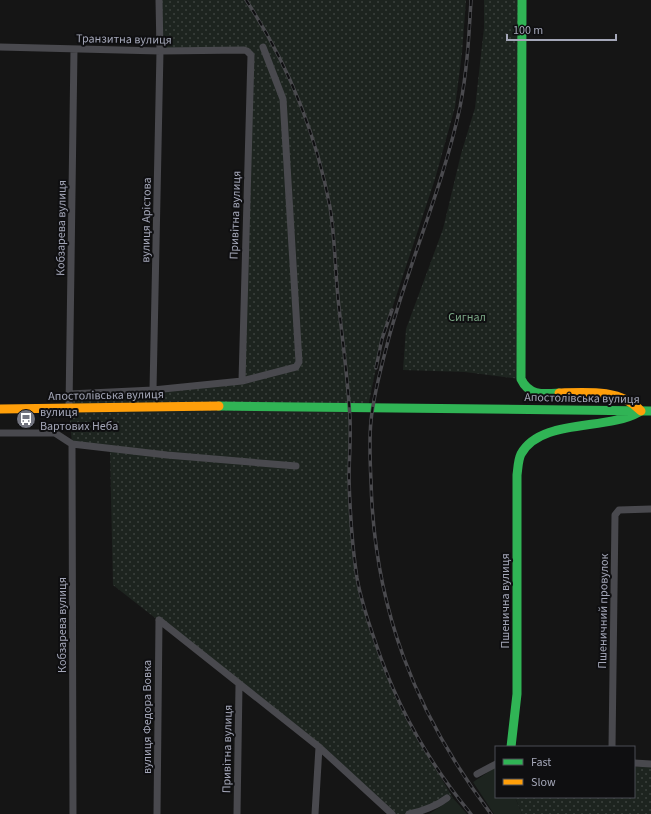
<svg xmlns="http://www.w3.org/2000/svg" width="651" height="814" viewBox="0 0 651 814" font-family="'Source Sans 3',sans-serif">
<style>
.grass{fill:#1d241f}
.garden{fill:url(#garden-dots)}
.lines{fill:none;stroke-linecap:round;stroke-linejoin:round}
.street{stroke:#49494e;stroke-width:7}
.fast{stroke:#30b455;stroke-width:9}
.slow{stroke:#ff9f0a;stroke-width:9}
.rail-casing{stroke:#4a4a4e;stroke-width:3.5}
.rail{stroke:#0f0f11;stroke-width:2;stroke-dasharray:6;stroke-linecap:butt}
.labels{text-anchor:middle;stroke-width:4;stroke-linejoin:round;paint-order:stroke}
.street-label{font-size:12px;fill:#a4a7b8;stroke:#0f0f11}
.park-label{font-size:12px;fill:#79a584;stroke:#0f0f11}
.poi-label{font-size:12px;fill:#a4a7b8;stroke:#0f0f11;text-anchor:start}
</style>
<defs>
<pattern id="garden-dots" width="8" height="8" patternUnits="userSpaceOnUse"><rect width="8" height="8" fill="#1d241f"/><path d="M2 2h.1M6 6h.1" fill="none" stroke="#3b413d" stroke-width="1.8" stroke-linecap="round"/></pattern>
</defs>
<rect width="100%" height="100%" fill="#151515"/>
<!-- grass -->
<path class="grass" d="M496 767V797H515L522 814H494L473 782Z
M453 798 467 814H429Z"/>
<!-- garden -->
<path class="garden" d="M159 0H466L462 53 455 107 435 179 382 339 368 407H349C351 431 349 455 349 480 350 513 352 547 357 579 371 659 412 729 453 798L409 814H392L319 746 113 585 110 451 72 444 69 408 77 393 242 381 251 55 248 51H160Z
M484 0H522L521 379 465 372 403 370 406 329 443 229 461 154 475 108 484 28Z
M634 767H651V814H522L515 797H634Z"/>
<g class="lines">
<!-- street -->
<path class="street" d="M0 47 160 51 244 50 247 51 251 55 242 381
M153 390 160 51 159 0
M69 394 153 390 242 381 296 367 299 362 283 99 263 47
M69 408 74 49
M0 433H55L72 444 73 814
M72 444 167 455 296 466
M159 620 319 747 392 814
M612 747 615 515 619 510 651 509
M634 763 651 764
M477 774 496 764
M157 814 159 620
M237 814 239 685
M315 814 319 747
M409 814C423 811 435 807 447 798"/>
<!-- fast -->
<path class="fast" d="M522 0 521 379C529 396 543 394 559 393
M219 406 651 411
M511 747 517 694V475C518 468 518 460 521 454 541 418 606 431 639 412"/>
<!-- slow -->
<path class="slow" d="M559 393C587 392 621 389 641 411
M0 409 219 406"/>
<!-- rail casing -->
<g class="rail-casing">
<path id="rail" d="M246 0C287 62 316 134 330 207 335 238 335 268 338 298 342 338 348 378 350 419 351 439 349 459 349 479 350 512 352 546 357 578 361 600 368 621 375 641 396 705 428 762 471 814
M471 0C469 36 467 72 460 107 443 187 409 262 388 341 382 364 373 397 371 421 369 440 370 461 371 481 374 608 415 713 491 814
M376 368 382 339 392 310"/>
</g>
<!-- rail -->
<use href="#rail" class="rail"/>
</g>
<!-- icons -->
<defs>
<g id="bus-disc" transform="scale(1)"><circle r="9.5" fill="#72747f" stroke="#0f0f11"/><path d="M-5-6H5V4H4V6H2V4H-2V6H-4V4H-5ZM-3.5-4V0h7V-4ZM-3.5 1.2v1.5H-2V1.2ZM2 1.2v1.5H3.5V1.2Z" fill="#fff"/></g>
</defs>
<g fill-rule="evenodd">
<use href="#bus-disc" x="26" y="419"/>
</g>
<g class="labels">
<!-- street labels -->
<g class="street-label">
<text transform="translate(124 39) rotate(1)" y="4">Транзитна вулиця</text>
<text transform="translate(235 215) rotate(-88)" y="4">Привітна вулиця</text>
<text transform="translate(146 220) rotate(-89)" y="4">вулиця Арістова</text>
<text transform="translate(61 228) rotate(-89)" y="4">Кобзарева вулиця</text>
<text transform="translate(106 395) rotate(-1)" y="4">Апостолівська вулиця</text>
<text transform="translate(582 398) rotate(1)" y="4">Апостолівська вулиця</text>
<text transform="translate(505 601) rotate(-90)" y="4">Пшенична вулиця</text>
<text transform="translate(603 611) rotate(-89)" y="4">Пшеничний провулок</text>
<text transform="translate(62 625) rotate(-90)" y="4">Кобзарева вулиця</text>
<text transform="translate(147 717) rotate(-90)" y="4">вулиця Федора Вовка</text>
<text transform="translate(227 749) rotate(-89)" y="4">Привітна вулиця</text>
</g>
<!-- park labels -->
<g class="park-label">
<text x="467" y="321">Сигнал</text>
</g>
<!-- poi labels -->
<g class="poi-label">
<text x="40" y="416">вулиця<tspan x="40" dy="14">Вартових Неба</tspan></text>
</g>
</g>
<!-- legend -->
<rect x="495" y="746" width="140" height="52" fill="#0f0f11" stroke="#4b4c54"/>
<rect x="503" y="759" width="20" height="6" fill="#30b455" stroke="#4b4c54"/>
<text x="531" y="766" font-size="12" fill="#a4a7b8">Fast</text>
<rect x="503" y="779" width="20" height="6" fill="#ff9f0a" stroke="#4b4c54"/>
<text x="531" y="786" font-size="12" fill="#a4a7b8">Slow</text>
<!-- scale -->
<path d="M507 34v6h109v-6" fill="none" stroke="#a4a7b8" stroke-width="2"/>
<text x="513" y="34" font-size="12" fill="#a4a7b8" stroke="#0f0f11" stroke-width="3" paint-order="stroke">100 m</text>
</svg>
